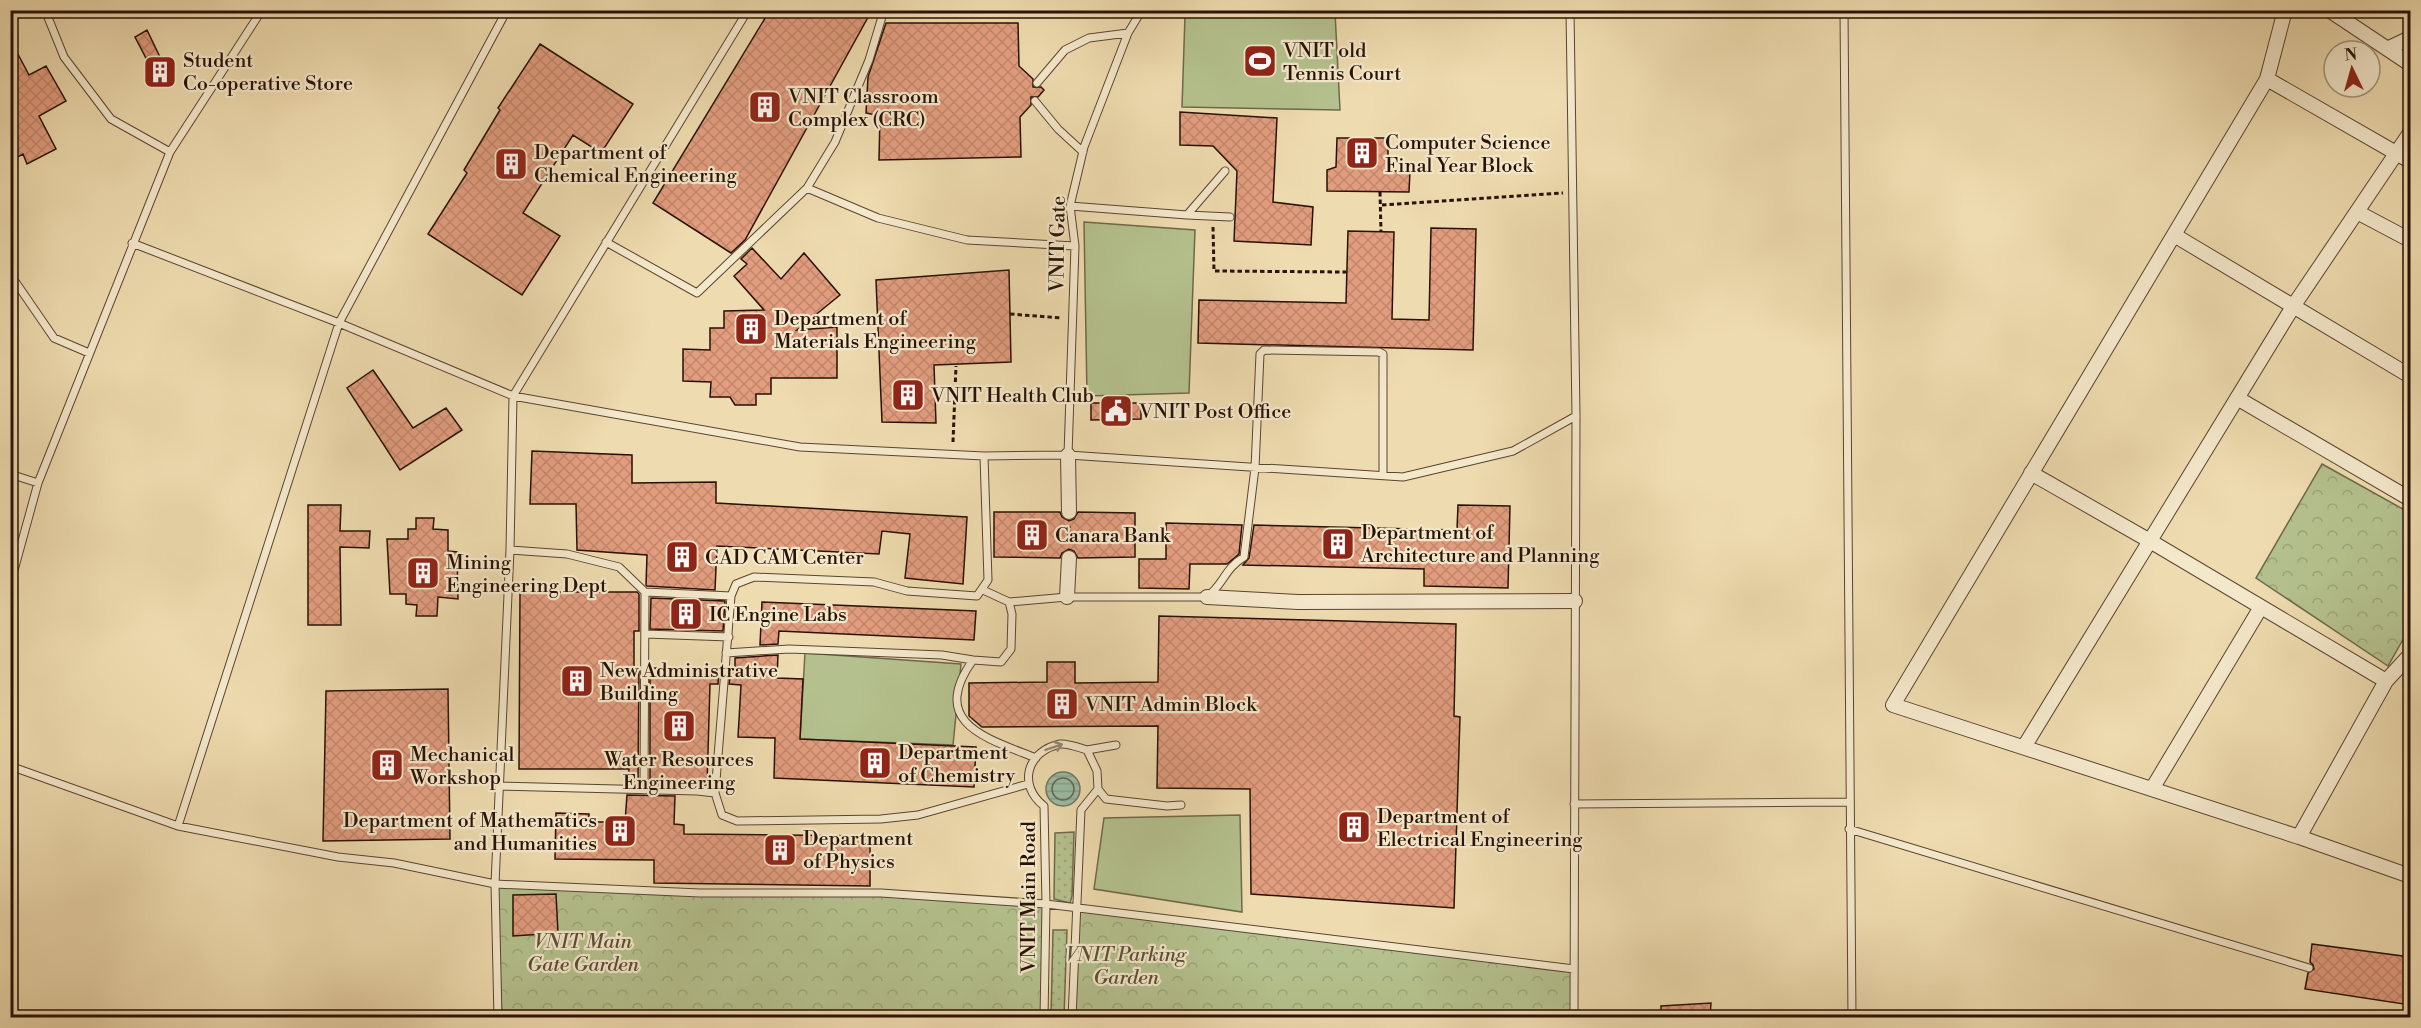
<svg xmlns="http://www.w3.org/2000/svg" width="2421" height="1028" viewBox="0 0 2421 1028" font-family="'Libre Bodoni',serif">
<style>
.grass{fill:#b4c18e;stroke:#6e694a;stroke-width:1.5}
.forest{fill:url(#forest-crowns);stroke:#6e694a;stroke-width:1.5}
.garden{fill:url(#garden-dots);stroke:#6e694a;stroke-width:1.5}
.water{fill:url(#water-rules);stroke:#6d7865;stroke-width:1.5}
.lines{fill:none;stroke-linecap:round;stroke-linejoin:round}
.shore{stroke:#626655;stroke-width:1.5}
.building{fill:url(#building-cross-hatch);stroke:#281105;stroke-width:1.5}
.service-casing{stroke:#5a4430;stroke-width:9}
.minor-casing{stroke:#5a4430;stroke-width:16}
.path{stroke:#281105;stroke-width:3;stroke-dasharray:4.5 3;stroke-linecap:butt}
.service{stroke:#f4e8cb;stroke-width:7}
.minor{stroke:#f4e8cb;stroke-width:14}
.oneway{stroke:#988772}
.labels{text-anchor:middle;stroke-width:4.5;stroke-linejoin:round;paint-order:stroke}
.poi-label{font-size:20px;fill:#281105;stroke:#f4e8cb;text-anchor:start}
.street-label{font-size:20px;fill:#281105;stroke:#f4e8cb}
.park-label{font-size:20px;font-style:italic;fill:#594f35;stroke:#f4e8cb}
</style>
<defs>
<pattern id="forest-crowns" width="20" height="18" patternUnits="userSpaceOnUse" patternTransform="scale(1.5)"><rect width="20" height="18" fill="#b4c18e"/><path d="M2 6a3 3 0 1 1 6 0M12 15a3 3 0 1 1 6 0" fill="none" stroke="#9ba579"/></pattern>
<pattern id="garden-dots" width="8" height="8" patternUnits="userSpaceOnUse" patternTransform="scale(1.5)"><rect width="8" height="8" fill="#b4c18e"/><path d="M2 2h.1M6 6h.1" fill="none" stroke="#9ba579" stroke-width="1.8" stroke-linecap="round"/></pattern>
<pattern id="water-rules" width="6" height="5" patternUnits="userSpaceOnUse" patternTransform="scale(1.5)"><rect width="6" height="5" fill="#9bbca5"/><path d="M0 2.5h6" fill="none" stroke="#86a18d"/></pattern>
<pattern id="building-cross-hatch" width="8" height="8" patternUnits="userSpaceOnUse" patternTransform="scale(1.5)"><rect width="8" height="8" fill="#e29d7f"/><path d="M0 0l8 8M0 8l8-8" fill="none" stroke="#c2866c"/></pattern>
</defs>
<rect width="100%" height="100%" fill="#eedbaf"/>
<filter id="stains"><feTurbulence type="fractalNoise" baseFrequency=".00333" numOctaves="4"/><feColorMatrix values="0 0 0 0 .2 0 0 0 0 .09 0 0 0 0 .02 0 0 0 .5 -.17"/></filter>
<radialGradient id="worn" r=".72"><stop offset=".6" stop-color="#630" stop-opacity="0"/><stop offset="1" stop-color="#630" stop-opacity=".3"/></radialGradient>
<!-- grass -->
<path class="grass" d="M1335 12 1340 110 1182 107 1185 15Z
M1084 222 1195 230 1189 393 1087 396Z
M805 653 961 664 953 745 800 739Z
M1240 815 1242 912 1094 889 1104 818Z"/>
<!-- forest -->
<path class="forest" d="M2322 464 2410 513V627L2388 666 2256 578Z
M495 884 700 893 796 892 1046 904 1044 1017H502Z
M1075 907 1574 969V1017L1072 1018Z"/>
<!-- garden -->
<path class="garden" d="M1074 832 1072 896 1070 903 1054 899 1055 833Z
M1053 930H1067L1064 1017H1051Z"/>
<!-- water -->
<path class="water" d="M1046 789a17 17 0 1 1 34 0a17 17 0 1 1-34 0Z"/>
<g class="lines">
<!-- shore -->
<path class="shore" d="M1052 789a11 11 0 1 1 22 0a11 11 0 1 1-22 0Z"/>
</g>
<!-- building -->
<path class="building" d="M770 10H872L745 240 731 253 653 203Z
M886 23H1018L1019 66 1033 79V87H1041L1044 90 1038 97H1031V105L1020 117 1021 157 879 160 880 116 866 113 868 77Z
M147 30 171 80 160 85 135 37Z
M10 39 29 75 46 66 66 101 39 116 56 149 27 164 23 154 10 161Z
M540 44 633 104 601 153 573 135 523 213 560 236 522 295 428 234 467 173 464 170 500 110 498 108Z
M1180 112 1277 118 1273 202 1313 207 1311 245 1234 241 1237 171 1213 146 1180 145Z
M1337 138H1388V171H1410L1409 192 1327 191V170L1336 167Z
M1431 228 1476 229 1473 350 1198 343 1199 300 1346 303 1348 231 1394 232 1392 319 1429 320Z
M752 248 781 279 804 253 840 295 797 330 837 327V378H771V394H756V405H735L730 397H710L711 382 683 381V349L710 350V328H724V311L764 310 734 276 747 264 741 259Z
M1009 270 1011 362 934 365 936 423 882 422 876 280Z
M373 370 413 428 446 408 462 430 400 470 347 388Z
M1091 403H1141V419L1091 420Z
M532 451 632 455V483L716 482V503L967 517 963 584 905 578 910 534 882 531 879 554 717 546 715 590 647 586 646 585 647 555 577 550 576 504H530Z
M308 505H341L340 531H370L369 548 340 547 341 625H308Z
M1458 505 1510 506 1508 588 1424 586V569L1243 565 1249 558 1254 525 1457 530Z
M994 512H1060L1062 517 1069 521 1074 519 1078 512 1135 513V557L1078 558 1074 551 1069 549 1062 553 1060 558 994 557Z
M416 518H434L433 529 448 530V551L457 552 458 599 438 597 437 616H416L417 605 406 604V594H390L387 539H408V529H416Z
M1166 523 1242 525 1239 554 1227 564H1190L1189 589 1139 588V559H1166Z
M520 592H637L639 594V631H634V667H639L638 784H628L629 769H519Z
M651 598 725 601 723 631 650 629Z
M762 602 976 611 974 640 779 631 778 644 760 645Z
M1159 616 1456 624 1454 716 1460 717 1454 908 1251 894 1250 789 1157 788 1158 726 982 727 969 716V683L1047 682V662H1075V683L1158 682Z
M778 655 777 678 803 679 800 739 976 747 974 787 774 778 775 738 738 737 741 685 729 684 731 671H735V658Z
M650 668 719 670 718 684H710L707 785 650 784Z
M448 689 450 839 323 841 326 691Z
M627 795 675 796 674 824 684 825V834L870 836V886L654 883V860L555 859 556 813 589 814V822H625Z
M556 894 558 933 513 936V895Z
M2312 944 2410 957V1005L2305 989 2308 973 2314 969 2313 965 2310 962Z
M1711 1003 1710 1017H1661V1006Z"/>
<g class="lines">
<!-- service casing -->
<g class="service-casing">
<path id="service" d="M45 10 64 57 111 119 170 152
M1570 10 1576 416 1574 1018
M1844 10 1852 1018
M1037 83 1065 50 1089 38 1128 33
M1035 101 1058 129 1083 152
M807 188 878 218 967 240 1075 246
M1070 206 1187 215 1225 171
M1187 215 1230 217
M606 242 697 293 807 188 835 142 869 60 884 10
M132 243 339 323 513 396 800 447 984 456 1068 455 1403 477 1513 451 1576 416
M10 274 54 338 89 353
M1068 455 1075 246 1070 206 1084 147 1128 33 1142 10
M10 474 38 483
M510 550 567 554 619 567 645 592 644 790
M10 585 38 483 170 152 262 10
M983 590 1009 602 1012 614 1011 649 1001 662 973 660C928 723 986 738 1036 758
M645 592 731 596
M1009 602 1067 597H1207C1223 585 1225 568 1244 557L1255 468 1260 354 1264 350 1379 352 1383 354V475
M645 634 729 637
M726 653 789 649 942 655 973 660
M1087 750 1116 745
M10 766 178 826 338 857 394 863 495 884 700 893H881L1046 904 1574 969
M500 786 697 791 715 793 722 815 737 821 881 819 918 815 1028 784
M1098 789 1106 799 1167 806 1181 805
M715 793 731 596 736 584 754 577 874 582 907 591 977 596 988 580 984 456
M1574 804 1849 802
M178 826 339 323 507 10
M1849 829 2309 968
M498 1018 495 884 510 550 513 396 748 10
M1044 1018 1046 904 1044 806C1017 785 1027 751 1060 744 1068 743 1080 748 1087 750L1097 771 1098 789 1081 810 1072 1018"/>
</g>
<!-- minor casing -->
<g class="minor-casing">
<path id="minor" d="M2285 10 2267 79 1893 705 2299 837 2410 876
M2329 10 2410 64
M2389 48 2410 38
M2267 79 2410 161
M2357 212 2410 240
M2174 235 2410 376
M2237 398 2410 499
M1068 455 1069 512
M2031 473 2150 541 2386 681
M1067 597 1069 558
M1207 597 1298 602 1575 601
M2024 747 2294 305 2410 133
M2152 789 2261 607
M2299 837 2386 681 2410 655"/>
</g>
<!-- path -->
<path class="path" d="M1380 192 1381 232
M1382 205 1563 193
M1213 227 1214 271 1346 272
M1010 314 1062 318
M953 442 956 366
M1069 543V526"/>
<!-- service -->
<use href="#service" class="service"/>
<!-- minor -->
<use href="#minor" class="minor"/>
</g>
<!-- one-way arrows -->
<defs><path id="oneway-shaft" d="M-6 0H5M1.5-3L5.5 0L1.5 3" fill="none" stroke-width="1.6" stroke-linecap="round" stroke-linejoin="round" transform="scale(1.5)"/></defs>
<use class="oneway" href="#oneway-shaft" transform="translate(1054 747) rotate(-19)"/>
<!-- icons -->
<defs>
<g id="stadium-square" transform="scale(1.725)"><rect x="-9" y="-9" width="18" height="18" rx="4" fill="#8f2418" stroke="#f4e8cb"/><path d="M0-5a6.5 5 0 1 0 0 10a6.5 5 0 1 0 0-10ZM-3.5-1.8h7v3.6h-7Z" fill="#fff"/></g>
<g id="building-square" transform="scale(1.725)"><rect x="-9" y="-9" width="18" height="18" rx="4" fill="#8f2418" stroke="#f4e8cb"/><path d="M-4-6H4V6H1V3H-1V6H-4ZM-2.5-4.3h1.7v1.8h-1.7ZM.8-4.3h1.7v1.8H.8ZM-2.5-1h1.7V.8h-1.7ZM.8-1h1.7V.8H.8Z" fill="#fff"/></g>
<g id="civic-square" transform="scale(1.725)"><rect x="-9" y="-9" width="18" height="18" rx="4" fill="#8f2418" stroke="#f4e8cb"/><path d="M-.6-6.5H3V-4.5H.6V-3L4-1V1h2V6H-6V1h2V-1L-.6-3ZM-1.2 2.5V6h2.4V2.5Z" fill="#fff"/></g>
</defs>
<g fill-rule="evenodd">
<use href="#stadium-square" x="1260" y="61"/>
<use href="#building-square" x="160" y="72"/>
<use href="#building-square" x="765" y="107"/>
<use href="#building-square" x="1362" y="153"/>
<use href="#building-square" x="511" y="164"/>
<use href="#building-square" x="751" y="329"/>
<use href="#building-square" x="908" y="395"/>
<use href="#civic-square" x="1116" y="411"/>
<use href="#building-square" x="1032" y="535"/>
<use href="#building-square" x="1338" y="544"/>
<use href="#building-square" x="682" y="557"/>
<use href="#building-square" x="423" y="573"/>
<use href="#building-square" x="686" y="614"/>
<use href="#building-square" x="577" y="681"/>
<use href="#building-square" x="1062" y="704"/>
<use href="#building-square" x="679" y="726"/>
<use href="#building-square" x="875" y="763"/>
<use href="#building-square" x="387" y="765"/>
<use href="#building-square" x="1354" y="827"/>
<use href="#building-square" x="620" y="831"/>
<use href="#building-square" x="780" y="850"/>
</g>
<g class="labels">
<!-- poi labels -->
<g class="poi-label">
<text x="1283" y="57">VNIT old<tspan x="1283" dy="23">Tennis Court</tspan></text>
<text x="183" y="67">Student<tspan x="183" dy="23">Co-operative Store</tspan></text>
<text x="788" y="103">VNIT Classroom<tspan x="788" dy="23">Complex (CRC)</tspan></text>
<text x="1385" y="149">Computer Science<tspan x="1385" dy="23">Final Year Block</tspan></text>
<text x="534" y="159">Department of<tspan x="534" dy="23">Chemical Engineering</tspan></text>
<text x="774" y="325">Department of<tspan x="774" dy="23">Materials Engineering</tspan></text>
<text x="931" y="402">VNIT Health Club</text>
<text x="1139" y="418">VNIT Post Office</text>
<text x="1361" y="539">Department of<tspan x="1361" dy="23">Architecture and Planning</tspan></text>
<text x="1055" y="542">Canara Bank</text>
<text x="705" y="564">CAD CAM Center</text>
<text x="446" y="569">Mining<tspan x="446" dy="23">Engineering Dept</tspan></text>
<text x="709" y="621">IC Engine Labs</text>
<text x="600" y="677">New Administrative<tspan x="600" dy="23">Building</tspan></text>
<text x="1085" y="711">VNIT Admin Block</text>
<text x="898" y="759">Department<tspan x="898" dy="23">of Chemistry</tspan></text>
<text x="410" y="761">Mechanical<tspan x="410" dy="23">Workshop</tspan></text>
<text x="679" y="766" text-anchor="middle">Water Resources<tspan x="679" dy="23">Engineering</tspan></text>
<text x="1377" y="823">Department of<tspan x="1377" dy="23">Electrical Engineering</tspan></text>
<text x="597" y="827" text-anchor="end">Department of Mathematics<tspan x="597" dy="23">and Humanities</tspan></text>
<text x="803" y="845">Department<tspan x="803" dy="23">of Physics</tspan></text>
</g>
<!-- street labels -->
<g class="street-label">
<text transform="translate(1057 244) rotate(-89)" y="7">VNIT Gate</text>
<text transform="translate(1028 897) rotate(-90)" y="7">VNIT Main Road</text>
</g>
<!-- park labels -->
<g class="park-label">
<text x="583" y="948">VNIT Main<tspan x="583" dy="23">Gate Garden</tspan></text>
<text x="1126" y="961">VNIT Parking<tspan x="1126" dy="23">Garden</tspan></text>
</g>
</g>
<!-- margin -->
<rect width="2421" height="1028" fill="none" stroke="#eedbaf" stroke-width="36"/>
<rect x="12" y="12" width="2397" height="1004" fill="none" stroke="#281105" stroke-width="3"/>
<rect x="18" y="18" width="2385" height="992" fill="none" stroke="#281105" stroke-width="1.5"/>
<!-- north arrow -->
<g transform="translate(2352 69) rotate(355)"><circle r="28" fill="#f4e8cb" stroke="#a2927c" stroke-width="1.5"/>
<path d="M0-4.5L10 22L0 15L-10 22Z" fill="#8f2418"/>
<text y="-9" font-size="16" font-weight="bold" text-anchor="middle" fill="#281105">N</text>
</g>
<rect width="100%" height="100%" filter="url(#stains)"/>
<rect width="100%" height="100%" fill="url(#worn)"/>
</svg>
